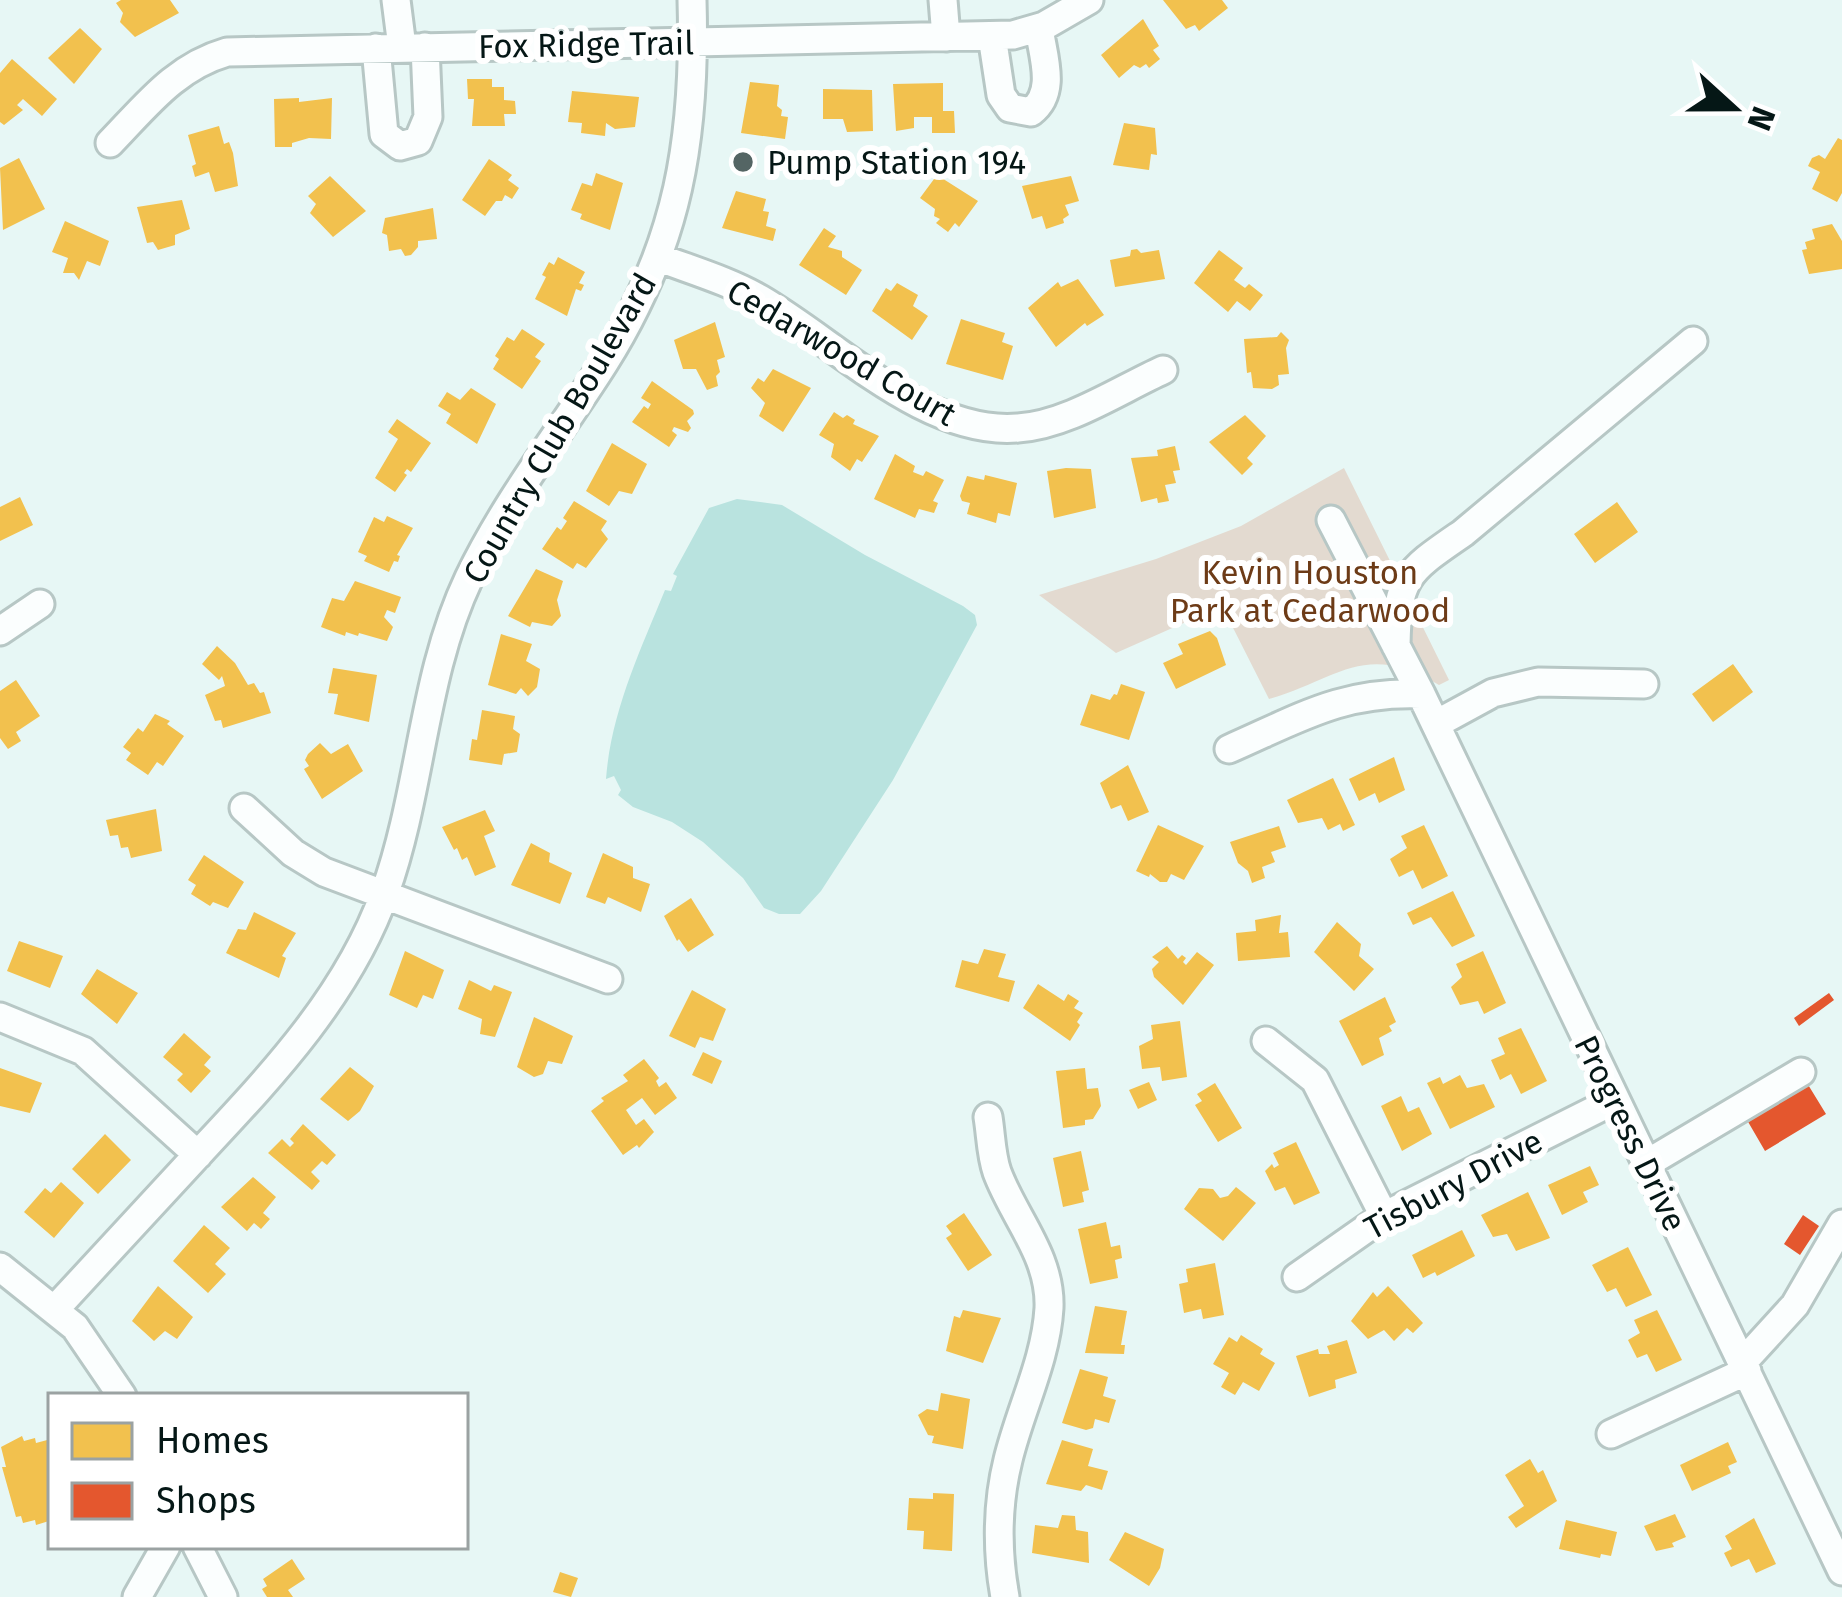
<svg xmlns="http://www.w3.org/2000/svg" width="1842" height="1597" viewBox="0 0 1842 1597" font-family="'Fira Sans',sans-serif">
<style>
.green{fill:#e3dad0}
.water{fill:#b9e3df}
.homes{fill:#f2c14e}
.shops{fill:#e4572e}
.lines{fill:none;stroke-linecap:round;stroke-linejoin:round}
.minor-casing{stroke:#b7c7c5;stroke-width:33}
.minor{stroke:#fbfefe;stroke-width:27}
.poi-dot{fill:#546564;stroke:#fff;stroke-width:4.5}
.labels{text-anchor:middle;stroke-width:12;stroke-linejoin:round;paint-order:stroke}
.street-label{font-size:33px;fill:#051716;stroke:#fff}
.poi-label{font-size:33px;fill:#051716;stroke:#fff;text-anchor:start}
.park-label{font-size:33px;fill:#6d3b17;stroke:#fff}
</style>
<rect width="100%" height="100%" fill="#e7f7f5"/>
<!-- green -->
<path class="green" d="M1344 468 1449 680 1439 685C1365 640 1338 679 1269 699L1222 606 1116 653 1039 595 1156 559 1241 526Z"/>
<!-- water -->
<path class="water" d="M737 499 782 505 865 555 963 606 975 615 977 625 893 780 821 891 800 914H779L764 908 743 878 703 842 672 822 633 807 618 795 621 790 614 776 606 779C611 712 640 651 665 590L671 591 677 576 673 574 709 508Z"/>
<!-- homes -->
<path class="homes" d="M121 0H170L179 13 135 37 120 22 123 13 116 3Z
M1163 0H1222L1228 8 1199 31 1195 25 1186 29Z
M1143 19 1159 46 1153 50 1160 59 1149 68 1146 64 1140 68 1134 65 1119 78 1101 55Z
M80 28 102 49 74 84 48 58Z
M12 59 57 99 42 116 23 99 17 105 23 110 4 125 0 122V73Z
M467 79H492V87H504V100L515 101 516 114H504L505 126H472L474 99H468Z
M750 82 779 85 777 106 782 110 781 116 788 117 785 139 741 133Z
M943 83V111H954L955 133H932V117H914V128L896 131 893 84Z
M823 89 872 90 873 131 847 132 843 119H823Z
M572 91 639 97 635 127 615 129 606 123 605 136 581 133 582 123 568 122Z
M299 98V102L332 98 331 139 309 138 292 143V147H275L274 99Z
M1124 123 1155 128 1157 155 1151 154 1149 170 1113 165Z
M219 126 224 144 229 142 233 153 238 186 215 192 209 172 195 177 192 166 196 164 188 135Z
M1838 138 1842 140V193L1837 202 1812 189 1820 172 1808 166 1812 158 1819 155 1825 159Z
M19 158 45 209 3 230 0 168Z
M489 159 512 175 508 180 519 188 512 199 505 195 502 201H496L485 216 462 200Z
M596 173 623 183 610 230 580 219 582 214 571 210 582 183 592 186Z
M937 175 978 201 959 227 955 223 948 232 936 223 940 219 934 216 935 209 920 198Z
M330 176 366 211 333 237 310 213 316 204 308 196Z
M1071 176 1079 201 1065 205 1069 215 1063 219 1064 223 1046 229 1042 216 1032 219 1022 186Z
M736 191 766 199 763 211 769 212 766 226 776 229 773 241 722 228Z
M182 200 190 229 175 235V245L158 250 153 242 147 243 137 207Z
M433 208 437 239 418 241V247L411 255 405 256 401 249 389 251 387 235 382 233 385 218Z
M65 221 109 241 100 266 87 261 79 280 74 273H63L68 258 52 252Z
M1832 224 1842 241V269L1809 274 1802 250 1807 249 1805 242 1815 239 1812 229Z
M824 228 836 236 828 247 842 251V257L862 270 846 295 799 265Z
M1137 249 1141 253 1159 250 1165 279 1115 287 1110 260 1130 256 1131 250Z
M1219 250 1243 268 1234 280 1245 288 1249 284 1263 295 1250 311 1237 301 1228 312 1194 283Z
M558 257 585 272 579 283 584 285 581 291 576 289 567 316 535 299 546 277 542 275 549 262 554 265Z
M1078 279 1104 315 1087 326 1085 323 1056 347 1028 308 1058 282 1061 287Z
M897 283 918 295 913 306 928 316 912 340 872 311 886 288 891 291Z
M961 319 1005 333 1002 342 1013 346 1003 380 946 364Z
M715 322 725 357 717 360 720 372 716 376 718 386 707 390 696 369H683L674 340Z
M522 329 545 344 535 357 541 361 522 389 493 369 499 359 495 356 507 337 514 341Z
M1281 332 1289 340 1286 348 1289 374 1278 375 1279 385 1272 389 1253 388 1251 372 1247 373 1244 339 1277 337Z
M773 369 811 388 783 432 759 416 765 403 751 388 758 378 764 382Z
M652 381 693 410 694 414 687 421 691 428 688 432 674 427 672 431 677 435 669 447 632 422 644 406 648 409 651 404 641 398Z
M471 388 496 404 477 444 446 423 451 414 438 406 447 392 460 400Z
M834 412 843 418 847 415 855 420 853 424 879 436 862 462 857 459 850 471 831 457 834 444 819 435Z
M1245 415 1266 436 1247 458 1253 464 1242 475 1209 442Z
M397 419 431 443 411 472 407 469 404 473 407 475 395 492 375 478 398 439 388 432Z
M612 443 647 464 632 494 619 491 609 506 586 491Z
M1175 446 1180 470 1173 471 1176 483 1165 485 1169 501 1158 503 1157 498 1141 502 1131 458 1158 456 1157 450Z
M895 454 915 466 913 472 923 476 926 471 944 480 933 501 938 503 934 513 919 509 915 518 874 499Z
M1066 468 1091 469 1096 508 1054 518 1047 471Z
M985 475 1017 483 1010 516 998 513 996 523 967 514 970 503 962 501 960 496 967 476 984 480Z
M20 497 33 525 0 541V507Z
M574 501 607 521 601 530 608 539 586 568 577 563 573 569 542 549 557 527 561 530 567 521 563 518Z
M1617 502 1638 532 1595 563 1574 534Z
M387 516 413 528 397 555 400 556 398 562 394 561 389 572 364 561 367 556 358 552 374 517 384 522Z
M536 569 563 581 557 600 561 616 552 626 532 622 530 627 508 616Z
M355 581 401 597 395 613 387 610 384 617 393 627 387 641 359 633 358 636 346 632 345 636 321 627 332 598 344 601Z
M1210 631 1217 638 1226 665 1176 689 1163 663 1183 654 1178 644Z
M501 634 532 644 526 661 540 669 537 687 528 696 521 688 516 694 488 685Z
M217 646 235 663 248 685 254 683 260 693 264 692 271 713 223 728 221 720 215 721 205 695 225 686 222 676 219 680 202 664Z
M1733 664 1753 692 1713 722 1692 694Z
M333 668 377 675 369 722 334 714 338 694 328 693Z
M16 680 40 716 16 732 21 741 8 749 0 738V691Z
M1121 684 1145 692 1129 740 1080 725 1091 694 1110 700 1114 694 1117 695Z
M482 710 515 716 513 729 520 734 517 752 504 754 502 765 469 760 472 739 477 740Z
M155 714 170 721 167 724 184 736 163 766 157 762 148 775 126 760 131 753 123 747 138 728 143 732Z
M320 743 331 754 348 744 363 771 322 799 304 769 309 766 305 760 308 754Z
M1394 757 1405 790 1379 803 1375 793 1359 801 1349 779Z
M1128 765 1149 812 1128 821 1121 805 1111 809 1100 783Z
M1333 778 1355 825 1343 831 1340 824 1328 830 1322 818 1298 823 1287 800Z
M156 809 162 851 131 858 128 847 121 848 118 835 110 836 106 820Z
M485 810 495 831 484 836 496 867 475 876 467 857 462 860 457 848 454 850 442 827Z
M1158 825 1204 846 1184 880 1171 874 1167 882H1160L1150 874 1149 877 1136 871Z
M1424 825 1448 876 1422 889 1413 870 1399 877 1390 859 1407 848 1401 836Z
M1279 826 1286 847 1271 852 1275 862 1262 867 1265 878 1252 883 1248 871 1238 863 1230 842Z
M531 843 550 853 549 862 572 873 560 904 511 885Z
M603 853 633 867V878L650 884 641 912 608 897 605 904 586 897Z
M204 855 244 882 228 908 213 902 210 906 191 894 196 885 188 880Z
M1453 891 1475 936 1452 947 1431 917 1413 925 1407 913Z
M691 898 714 935 688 952 679 939 677 941 664 916Z
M254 912 296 933 282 956 286 958 279 978 226 953 238 929 246 930Z
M1281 915 1279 933 1288 932 1290 957 1238 961 1236 933 1256 931 1255 920Z
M1337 922 1361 944 1359 956 1374 969 1354 991 1314 952Z
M19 941 63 956 50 988 7 971Z
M1167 946 1178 959 1182 955 1186 958 1183 962 1186 965 1197 952 1214 965 1183 1005 1154 977 1152 969 1159 962 1152 957Z
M984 949 1006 954 998 977 1015 981 1009 1002 955 987 962 960 978 964Z
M405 951 444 970 433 999 423 995 417 1008 389 995Z
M1483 951 1506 1003 1484 1014 1478 1001 1460 1005 1451 987 1462 977 1456 964Z
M97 969 138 993 117 1024 81 994Z
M469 980 491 991 494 985 512 992 495 1037 480 1034 482 1019 458 1009Z
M1038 984 1064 1001 1068 994 1079 1001 1074 1008 1083 1013 1077 1022 1080 1025 1070 1041 1023 1008Z
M692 990 726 1009 713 1041 700 1037 695 1048 669 1036Z
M1385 997 1396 1022 1389 1026 1392 1031 1379 1038 1384 1055 1362 1066 1339 1021Z
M534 1017 573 1036 562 1064 548 1061 543 1074 534 1077 517 1067Z
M1180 1021 1187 1077 1162 1081 1160 1067 1142 1069 1139 1046 1153 1039 1151 1025Z
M1521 1028 1547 1081 1521 1094 1511 1074 1500 1080 1491 1060 1505 1054 1498 1038Z
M184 1033 211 1057 204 1065 211 1071 191 1093 177 1080 183 1074 163 1057Z
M703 1052 722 1061 712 1084 692 1075Z
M644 1059 659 1078 656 1081 659 1087 666 1082 677 1098 655 1115 642 1098 626 1110 636 1125 644 1119 654 1132 639 1148 637 1145 623 1155 591 1111 604 1101 601 1098 628 1081 623 1075Z
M350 1067 374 1086 360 1111 348 1121 320 1099Z
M0 1068 42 1083 30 1113 0 1106Z
M1085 1068 1087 1089 1098 1088 1101 1106 1093 1119 1085 1120V1125L1063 1128 1056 1071Z
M1460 1075 1467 1088 1484 1084 1495 1107 1450 1129 1427 1083 1440 1077 1443 1084Z
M1149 1082 1157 1100 1138 1109 1129 1090Z
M1215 1083 1242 1128 1218 1142 1195 1105 1202 1101 1197 1094Z
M1401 1096 1408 1112 1419 1107 1432 1134 1402 1151 1381 1106Z
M303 1124 336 1155 327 1165 322 1161 311 1172 320 1181 312 1190 268 1153 282 1139 290 1147 294 1143 290 1139Z
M105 1134 131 1160 98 1194 72 1169Z
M1296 1142 1320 1193 1294 1205 1285 1187 1275 1191 1265 1171 1272 1164 1274 1168 1279 1165 1273 1153Z
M1081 1151 1089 1190 1082 1192 1084 1202 1063 1207 1053 1158Z
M1590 1166 1599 1185 1583 1192 1588 1202 1562 1215 1548 1185Z
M253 1177 276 1197 263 1213 270 1219 261 1229 254 1223 247 1231 221 1207Z
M61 1182 84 1203 54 1238 24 1212 45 1188 51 1193Z
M1236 1187 1256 1203 1223 1241 1184 1209 1199 1188 1213 1189 1220 1198 1228 1196Z
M1528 1192 1550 1238 1516 1251 1507 1234 1493 1237 1481 1215Z
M964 1213 992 1255 968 1271 946 1238 952 1234 946 1226Z
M1106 1222 1111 1247 1120 1245 1122 1258 1115 1260 1118 1278 1090 1284 1078 1229Z
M204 1225 230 1248 215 1264 226 1274 208 1293 173 1261Z
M1462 1230 1475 1256 1437 1276 1435 1272 1423 1278 1412 1255Z
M1628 1247 1652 1295 1626 1307 1616 1288 1607 1292 1592 1265Z
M1215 1263 1224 1315 1203 1319 1201 1309 1184 1313 1179 1284 1188 1282 1186 1269Z
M158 1286 193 1317 177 1339 165 1331 154 1341 132 1321Z
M1388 1286 1423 1323 1413 1333 1407 1328 1394 1341 1384 1330 1368 1339 1351 1321 1373 1292 1377 1297Z
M1095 1306 1127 1311 1121 1345H1125L1124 1354 1085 1353Z
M963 1310 1001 1318 983 1363 946 1351 954 1316 960 1318Z
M1657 1310 1682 1360 1656 1372 1647 1354 1637 1358 1628 1340 1640 1333 1634 1320Z
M1241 1335 1263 1349 1260 1354 1275 1363 1259 1391 1243 1382 1235 1395 1221 1387 1229 1373 1213 1364 1229 1337 1237 1342Z
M1347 1340 1357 1373 1335 1380 1336 1388 1309 1397 1296 1356 1318 1349 1319 1354H1330L1327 1346Z
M1080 1369 1108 1377 1103 1396 1116 1400 1109 1423 1095 1419 1093 1428 1086 1430 1062 1423Z
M941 1393 970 1399 963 1449 932 1443 934 1436 928 1435 918 1415 927 1409 938 1411Z
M22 1436 24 1441 35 1438 36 1443 51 1439V1516L49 1521 36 1525 35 1520 23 1523 21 1516 16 1517 2 1467H6L1 1447Z
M1062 1440 1093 1449 1088 1466 1108 1471 1102 1490 1086 1485 1081 1491 1046 1484Z
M1728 1442 1737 1462 1728 1466 1731 1473 1692 1491 1680 1465Z
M1530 1459 1538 1473 1543 1470 1557 1501 1516 1528 1508 1517 1524 1506 1505 1475Z
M933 1493 954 1494 952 1551 923 1549 924 1531 907 1530 909 1498 933 1499Z
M1675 1514 1686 1537 1672 1543 1674 1547 1656 1551 1644 1526Z
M1062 1515 1075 1516 1076 1530 1088 1532 1089 1563 1032 1553 1035 1525 1058 1528Z
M1754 1518 1776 1564 1756 1573 1749 1559 1731 1567 1724 1553 1732 1549 1725 1536Z
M1566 1520 1617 1532 1611 1556 1601 1554 1600 1558 1559 1549Z
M1125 1532 1164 1549 1160 1568 1149 1586 1109 1560Z
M292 1559 305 1579 288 1590 293 1597H267L262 1589 267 1586 263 1579Z
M560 1572 578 1578 571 1597 553 1592Z"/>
<!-- shops -->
<path class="shops" d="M1829 993 1834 1000 1799 1026 1794 1018Z
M1807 1083 1826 1114 1765 1151 1747 1120Z
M1803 1215 1819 1226 1800 1255 1784 1244Z"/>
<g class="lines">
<!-- minor casing -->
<g class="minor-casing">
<path id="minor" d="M396 0 402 47
M943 0 946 37
M992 36 1001 95 1010 108 1031 112C1057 92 1043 57 1039 28
M376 48 384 134 400 146 418 141 428 117 425 47
M110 143C146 106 175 67 227 52L1013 35 1044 26 1089 0
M657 257C691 270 729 281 760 299 836 343 926 436 1018 428 1067 425 1119 390 1163 370
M1331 520 1421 694 1842 1571
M0 631 40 604
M1396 646C1397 576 1408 571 1463 533L1693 341
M1436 724 1493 693 1538 682 1644 684
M1229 749C1300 718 1342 691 1421 694
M244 808 293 853 324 872 608 979
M0 1017 83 1051 198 1155
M1266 1041 1315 1080 1384 1216
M988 1117C991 1135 991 1155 997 1172 1014 1218 1051 1256 1049 1308 1046 1360 1020 1410 1008 1460 997 1504 997 1553 1005 1597
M1646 1164 1801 1072
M0 1267 75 1327 122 1396
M1297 1277 1384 1216 1615 1100
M56 1308C105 1255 154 1202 203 1149 275 1072 349 993 385 892 422 789 422 677 469 578 506 501 559 434 604 363 679 244 696 137 692 0
M1743 1362 1795 1305 1842 1224
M1611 1434 1747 1371
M197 1546 223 1597
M137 1597 166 1546"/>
</g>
<!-- minor -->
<use href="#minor" class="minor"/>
</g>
<!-- markers -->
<circle class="poi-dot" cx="743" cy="162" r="12"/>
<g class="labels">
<!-- street labels -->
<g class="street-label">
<text transform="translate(586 44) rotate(-1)" y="12">Fox Ridge Trail</text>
<text transform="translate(842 352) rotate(30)" y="12">Cedarwood Court</text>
<text transform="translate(559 428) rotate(-60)" y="12">Country Club Boulevard</text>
<text transform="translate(1631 1133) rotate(64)" y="12">Progress Drive</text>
<text transform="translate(1453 1184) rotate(-28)" y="12">Tisbury Drive</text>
</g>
<!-- poi labels -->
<g class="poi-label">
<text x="767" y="174">Pump Station 194</text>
</g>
<!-- park labels -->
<g class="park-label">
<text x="1310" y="584">Kevin Houston<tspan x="1310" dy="38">Park at Cedarwood</tspan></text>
</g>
</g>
<!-- legend -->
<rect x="48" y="1393" width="420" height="156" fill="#ffffff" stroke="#9ba2a2" stroke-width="3"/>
<rect x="72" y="1423" width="60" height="36" fill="#f2c14e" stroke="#9ba2a2" stroke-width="3"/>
<text x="156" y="1453" font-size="36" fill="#051716">Homes</text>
<rect x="72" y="1483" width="60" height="36" fill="#e4572e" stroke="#9ba2a2" stroke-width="3"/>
<text x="156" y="1513" font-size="36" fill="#051716">Shops</text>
<!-- north arrow -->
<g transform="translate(1734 108) rotate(111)" stroke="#ffffff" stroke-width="9" paint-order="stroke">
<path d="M0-9L21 45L0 30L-21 45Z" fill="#051716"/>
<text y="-18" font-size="33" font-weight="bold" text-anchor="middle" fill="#051716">N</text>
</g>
</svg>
